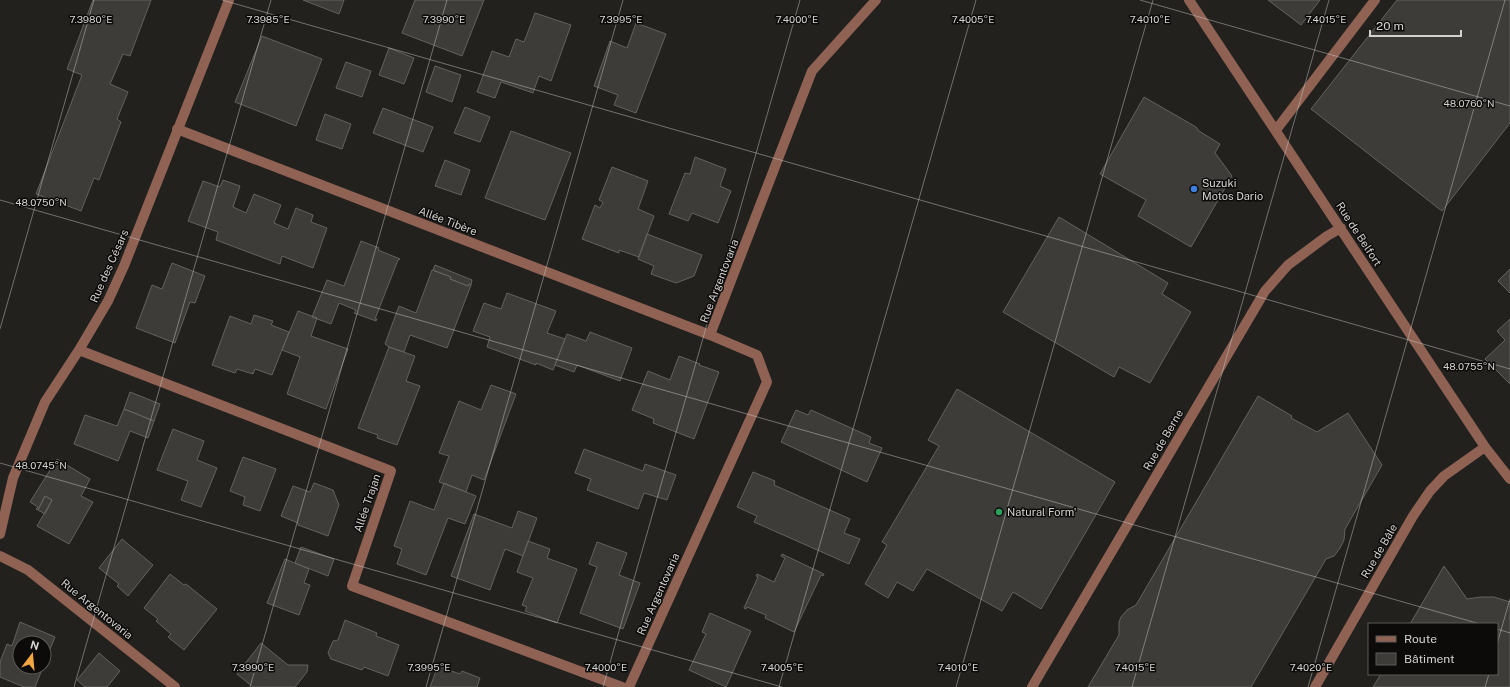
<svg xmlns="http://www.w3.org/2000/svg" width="1510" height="687" viewBox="0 0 1510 687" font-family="'Public Sans',sans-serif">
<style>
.building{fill:#3e3c38;stroke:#64625e}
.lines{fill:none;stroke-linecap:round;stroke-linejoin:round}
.minor{stroke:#8f6254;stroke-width:10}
.ticks{fill:none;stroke:#d3d2d0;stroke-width:1;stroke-opacity:0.45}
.shop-dot{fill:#3f7fe0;stroke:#0c0b0a;stroke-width:1.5}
.leisure-dot{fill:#2e9e5b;stroke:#0c0b0a;stroke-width:1.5}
.labels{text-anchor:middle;stroke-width:3;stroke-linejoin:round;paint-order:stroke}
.poi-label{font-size:11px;fill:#d3d2d0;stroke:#0c0b0a;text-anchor:start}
.street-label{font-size:11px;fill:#d3d2d0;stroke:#0c0b0a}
.ticks-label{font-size:10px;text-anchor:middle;fill:#d3d2d0;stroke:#0c0b0a;stroke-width:3;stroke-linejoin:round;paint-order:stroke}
</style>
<rect width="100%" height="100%" fill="#23211e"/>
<!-- building -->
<path class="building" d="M93 0H151L130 56 123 54 110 84 128 92 117 119 121 122 99 180 94 178 81 211 36 194 82 75 67 69Z
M303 0H344L339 14Z
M415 0H484L462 56 402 33Z
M1268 0H1320L1301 25Z
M1397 0H1510V123L1442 211 1311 109Z
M535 13 571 25 551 81 539 76 533 93 501 82 495 98 477 92 492 51 509 57 516 39 524 42Z
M636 23 666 34 636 113 614 105 618 95 594 86 610 41 627 48Z
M262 36 322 59 296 126 235 102Z
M389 48 414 58 404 84 379 75Z
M346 62 371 71 362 97 336 88Z
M435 66 461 75 452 102 426 92Z
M1144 97 1196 127 1199 131 1220 144 1215 153 1232 176 1191 247 1138 216 1146 200 1100 174Z
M465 107 490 117 480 142 454 133Z
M383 108 433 127 423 152 373 133Z
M325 114 351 124 342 149 316 140Z
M511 131 571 153 545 220 485 198Z
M695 157 726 169 720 186 731 191 718 223 692 213 688 221 669 214 685 173 690 174Z
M445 160 470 170 461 195 435 186Z
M612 167 648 181 638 209 654 216 639 257 619 250V253L582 239 595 205 600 208 603 202 599 200Z
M223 180 240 186 233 207 246 213 254 194 281 205 274 223 288 229 296 208 313 215 311 222 327 228 313 268 282 256 280 264 216 240 218 232 188 221 203 181 220 187Z
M1059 217 1168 283 1162 294 1191 312 1150 383 1119 367 1114 377 1003 312Z
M647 234 702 255 694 276 676 283 651 274 654 266 638 259Z
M361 241 379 248 378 250 400 259 398 260 375 319H377L376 321 354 313 356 310 339 303 331 324 312 317 327 280 344 286Z
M172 263 205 276 195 303 190 302 175 343 136 328 152 285 162 289Z
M435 265 472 280 471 285 469 284 468 286 450 279 451 277 433 270Z
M1510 269V293L1498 281Z
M432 270 451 277 450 279 468 286 469 284 471 285 447 348 410 335 404 352 389 347 385 344 399 306 416 313Z
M507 293 556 311 547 333 565 339 553 370 536 363V365L487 347 490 337 473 331 484 303 501 309Z
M298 311 317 318 311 336 348 349 326 409 287 394 300 357 282 350Z
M254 315 273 321 271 325 289 332 272 375 255 369 253 374 237 369 235 373 212 365 230 316 251 324Z
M1510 319V384L1485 359 1505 340 1497 331Z
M590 332 632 348 620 381 577 365 574 372 555 365 567 334 586 341Z
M389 347 415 356 406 381 420 386 397 445 377 438 378 435 358 428Z
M679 356 700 364 699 365 719 372 694 439 653 423 654 419 632 410 648 371 670 380Z
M491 385 516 394 484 480 472 475 466 492 439 482 449 456 439 453 459 401 481 410Z
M957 389 1115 482 1041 609 1013 592 1002 611 927 569 913 591 897 582 888 598 865 584 887 545 882 542 939 446 928 440Z
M130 392 160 404 154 421 124 409Z
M1258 396 1292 416 1291 418 1317 432 1348 413 1382 465 1345 529 1344 540 1340 548 1334 556 1326 559 1251 687H1088L1119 635V622L1121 617 1127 610 1136 605Z
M124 409 154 421 148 438 130 431 118 461 74 444 85 415 117 426Z
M796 410 808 415 811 410 871 437 869 443 882 448 867 482 781 442Z
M173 429 204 441 197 460 217 468 201 507 181 500 188 481 157 470Z
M584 449 643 471 645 464 676 475 667 500 644 493 638 509 587 490 591 479 575 473Z
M243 457 276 469 260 511 243 505 245 497 230 491Z
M57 459 90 479 81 496 93 502 69 544 37 526 52 500 45 496 38 510 36 509 38 507 30 502Z
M753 472 775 481 774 485 850 519 844 533 860 539 849 564 754 522 757 516 737 507Z
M314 483 333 490 339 505 328 536 298 525V523L281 516 293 486 310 492Z
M444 483 476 496 465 524 448 518 426 575 397 564 402 549 394 546 410 501 434 510Z
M45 496 52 500 45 514 38 510Z
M518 511 537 518 523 556 505 549 490 590 451 576 474 514 512 528Z
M122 539 153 565 128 596 117 586 119 584 99 568Z
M528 541 550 549 547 558 577 569 557 623 525 611 527 607 522 605 533 578 517 572Z
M597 542 627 553 619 575 640 583 623 629 580 613 597 567 589 564Z
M301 547 334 559 328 576 295 563Z
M782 554 824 574 823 576 821 575 794 632 765 618 766 615 747 607 746 609 744 608 758 577 756 576 757 574 774 582 785 558 781 556Z
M285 559 309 569 304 583 310 585 299 615 267 603Z
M1444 566 1467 599 1481 597H1494L1510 602V687H1373L1381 674H1497V624H1410Z
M170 574 184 585 186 584 217 609 184 650 168 637 171 634 156 621 158 619 144 608Z
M710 613 751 631 726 687 689 670 706 634 702 632Z
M345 620 377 633 376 636 399 645 388 676 364 667 362 670 331 659 328 653 333 641 338 640Z
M20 622 55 637 44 664V643H20V667H43L35 687H24L0 677V662L7 644 12 646Z
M261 643 288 665H308L307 672 295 687H253L237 674Z
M99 653 120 671 107 687H85L77 680Z
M442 665H443V668L460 674 462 671 480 678 477 687H430L438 666 441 667Z"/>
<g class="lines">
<!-- minor -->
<path class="minor" d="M1189 0 1485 447 1510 479
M177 129 710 335
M1276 130 1375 0
M79 350 391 471 352 586 622 687
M0 534 13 478 45 402 79 350 108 301 124 266 229 0
M0 556 28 570 175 687
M629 687 767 382 757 355 710 335 812 71 876 0
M1032 687 1265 291 1288 265 1327 236 1341 228
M1315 687 1413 516 1430 491 1444 476 1485 447"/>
</g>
<!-- ticks -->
<path class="ticks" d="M222 0 1510 369M1140 0 1510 106M0 200 1480 624M0 329 94 0M0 463 782 687M1497 629 1510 633M1497 644 1510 599M74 687 271 0M250 687 447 0M426 687 623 0M603 687 800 0M779 687 976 0M956 687 1153 0M1132 687 1329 0M1308 687 1505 0M1485 687 1489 674"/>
<!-- markers -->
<circle class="shop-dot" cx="1194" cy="189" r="4"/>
<circle class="leisure-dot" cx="999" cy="512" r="4"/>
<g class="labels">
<!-- poi labels -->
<g class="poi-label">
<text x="1202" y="187">Suzuki<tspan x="1202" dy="13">Motos Dario</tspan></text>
<text x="1007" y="516">Natural Form'</text>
</g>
<!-- street labels -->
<g class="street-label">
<text transform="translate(448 221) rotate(21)" y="4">Allée Tibère</text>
<text transform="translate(1359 234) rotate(57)" y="4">Rue de Belfort</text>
<text transform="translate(109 266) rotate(-66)" y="4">Rue des Césars</text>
<text transform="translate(719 281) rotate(-69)" y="4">Rue Argentovaria</text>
<text transform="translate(1163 440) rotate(-60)" y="4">Rue de Berne</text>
<text transform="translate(367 503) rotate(-71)" y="4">Allée Trajan</text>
<text transform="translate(1379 551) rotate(-60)" y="4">Rue de Bâle</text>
<text transform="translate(658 594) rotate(-66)" y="4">Rue Argentovaria</text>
<text transform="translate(97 609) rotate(39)" y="4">Rue Argentovaria</text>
</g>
</g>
<g class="ticks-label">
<text x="91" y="23">7.3980°E</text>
<text x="268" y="23">7.3985°E</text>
<text x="444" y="23">7.3990°E</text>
<text x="621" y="23">7.3995°E</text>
<text x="797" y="23">7.4000°E</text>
<text x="973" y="23">7.4005°E</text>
<text x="1150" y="23">7.4010°E</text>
<text x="1326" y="23">7.4015°E</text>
<text x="1469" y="107">48.0760°N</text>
<text x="41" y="206">48.0750°N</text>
<text x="1469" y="370">48.0755°N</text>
<text x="41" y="469">48.0745°N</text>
<text x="253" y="671">7.3990°E</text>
<text x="429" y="671">7.3995°E</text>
<text x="606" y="671">7.4000°E</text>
<text x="782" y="671">7.4005°E</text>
<text x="958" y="671">7.4010°E</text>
<text x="1135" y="671">7.4015°E</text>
<text x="1311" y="671">7.4020°E</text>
</g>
<!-- legend -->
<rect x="1368" y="623" width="130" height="52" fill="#0c0b0a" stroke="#5c5b59"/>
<rect x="1376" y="636" width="20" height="6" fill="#8f6254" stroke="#5c5b59"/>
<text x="1404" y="643" font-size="12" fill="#d3d2d0">Route</text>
<rect x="1376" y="653" width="20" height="12" fill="#3e3c38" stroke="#5c5b59"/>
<text x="1404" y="663" font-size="12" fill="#d3d2d0">Bâtiment</text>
<!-- north arrow -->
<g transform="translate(32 655) rotate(16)"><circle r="19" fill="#0c0b0a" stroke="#5c5b59"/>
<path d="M0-3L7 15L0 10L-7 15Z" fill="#f2a541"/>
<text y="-6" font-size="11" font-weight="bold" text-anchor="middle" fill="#d3d2d0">N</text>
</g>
<!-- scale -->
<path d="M1370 30v6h91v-6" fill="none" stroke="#d3d2d0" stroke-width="2"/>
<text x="1376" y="30" font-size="12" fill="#d3d2d0" stroke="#0c0b0a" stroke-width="3" paint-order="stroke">20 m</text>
</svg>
